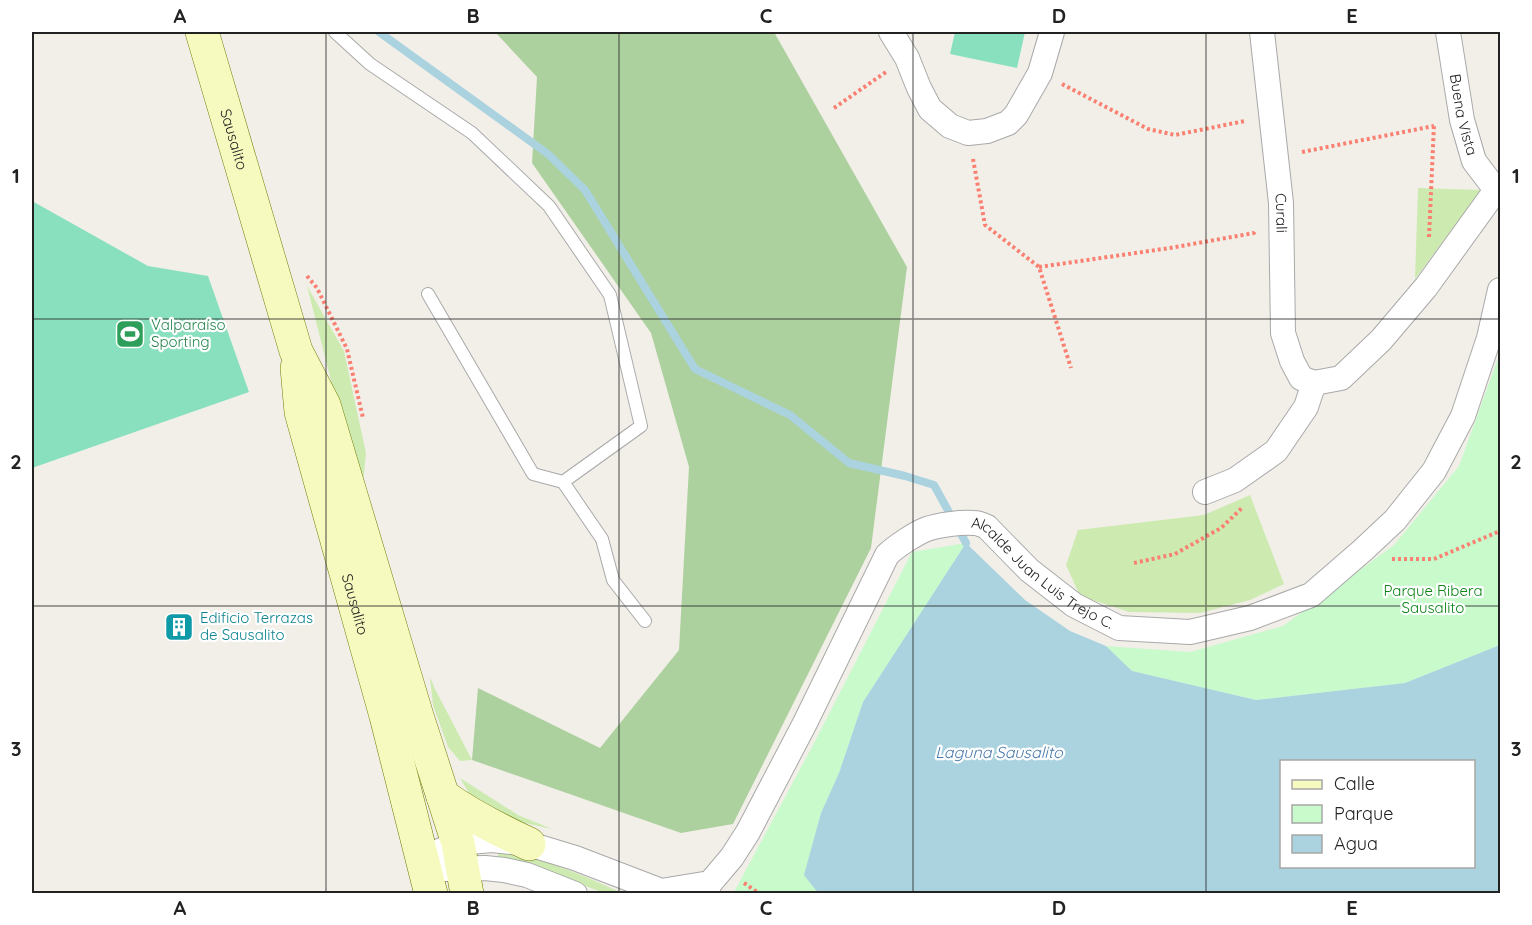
<svg xmlns="http://www.w3.org/2000/svg" width="1532" height="925" viewBox="0 0 1532 925" font-family="Quicksand,sans-serif">
<style>
.grass{fill:#cdebb0}
.forest{fill:#add19e}
.park{fill:#c8facc}
.pitch{fill:#88e0be}
.water{fill:#aad3df;fill-rule:evenodd}
.lines{fill:none;stroke-linecap:round;stroke-linejoin:round}
.stream{stroke:#aad3df;stroke-width:8}
.service-casing{stroke:#a9a9a9;stroke-width:14}
.minor-casing{stroke:#a9a9a9;stroke-width:26}
.secondary-casing{stroke:#707d05;stroke-width:34}
.path{stroke:#fa8072;stroke-width:4;stroke-dasharray:3 3;stroke-linecap:butt}
.service{stroke:#fff;stroke-width:12}
.minor{stroke:#fff;stroke-width:24}
.secondary{stroke:#f7fabf;stroke-width:33}
.grid{fill:none;stroke:#222;stroke-width:1.5;stroke-opacity:0.55}
.labels{text-anchor:middle;stroke-width:4.5;stroke-linejoin:round;paint-order:stroke}
.street-label{font-size:15px;fill:#222;stroke:#fff}
.leisure-label{font-size:15px;fill:#27864d;stroke:#fff;text-anchor:start}
.park-label{font-size:15px;fill:#0c8416;stroke:#fff}
.culture-label{font-size:15px;fill:#0d838f;stroke:#fff;text-anchor:start}
.water-label{font-size:16px;font-style:italic;fill:#4a7aab;stroke:#fff}
.neatline{fill:none;stroke:#222;stroke-width:2}
.grid-label{font-size:20px;text-anchor:middle;font-weight:bold;fill:#222}
</style>
<rect width="100%" height="100%" fill="#f2efe9"/>
<!-- grass -->
<path class="grass" d="M1418 188 1481 190 1415 279Z
M307 286 344 351 366 453 363 482 357 483Z
M1250 495 1284 584 1250 600 1200 613 1129 612 1080 596 1066 565 1078 530 1204 515Z
M430 677 435 689 472 760 460 761 448 747 433 705Z
M460 778 518 815 552 829 502 818 470 795Z
M498 852C542 857 582 875 622 893H605L521 864 498 860Z"/>
<!-- forest -->
<path class="forest" d="M495 32H774L907 267 871 548 733 824 681 833 472 760 478 688 600 748 679 650 689 467 651 333 532 163 537 77Z"/>
<!-- park -->
<path class="park" d="M1500 353V645L1405 683 1256 700 1132 671 1106 646 1190 652 1283 626 1394 545 1459 466Z
M966 543 863 702 839 773 821 813 805 875 818 893 733 894 813 745 912 552Z"/>
<!-- pitch -->
<path class="pitch" d="M955 32H1025L1017 68 950 54Z
M32 201 148 266 208 276 249 392 32 468Z"/>
<!-- water -->
<path class="water" d="M966 543 1025 600 1070 631 1106 646 1132 671 1256 700 1405 683 1500 645V893H818L804 875 821 813 839 773 863 702ZM1282 762H1474V866H1282Z"/>
<g class="lines">
<!-- stream -->
<path class="stream" d="M379 32 548 154 585 190 695 369 790 415 849 463 905 476 934 485 966 543"/>
<!-- service casing -->
<g class="service-casing">
<path id="service" d="M335 32 370 64 472 133 549 206 610 295 641 426 563 482 602 539 613 580 645 621
M428 294 533 474 563 482"/>
</g>
<!-- minor casing -->
<g class="minor-casing">
<g id="minor">
<path d="M891 32 907 58 919 88 930 109 950 126 968 133 987 131 1008 123 1016 115 1040 73 1052 32"/>
<path id="s1" d="M1262 32 1281 203 1283 333 1292 361 1301 378 1314 383 1341 378 1381 340 1426 287 1496 190 1500 186"/>
<path id="s2" d="M1448 32 1462 120 1474 161 1496 190"/>
<path d="M1205 492 1235 480 1276 451 1306 407 1314 383"/>
<path d="M423 858 458 843 492 840 529 844 575 858 661 891 710 883"/>
<path d="M423 858 445 869 485 868 504 870 527 875 575 894"/>
<path id="s3" d="M705 894 710 883 732 857 748 832 805 723 887 555C895 547 916 533 927 529 938 525 961 522 974 523 979 523 983 525 987 527L1029 570 1074 605 1119 628 1190 632 1250 618 1311 595 1363 550 1395 520 1434 471 1463 416 1489 338 1500 290"/>
</g>
</g>
<!-- secondary casing -->
<g class="secondary-casing">
<g id="secondary">
<path id="s4" d="M202 32 296 351 324 405 417 716 458 843 467 894"/>
<path id="s5" d="M297 368 301 412 386 716 431 894"/>
<path d="M443 796C471 816 499 830 529 844"/>
</g>
</g>
<!-- path -->
<path class="path" d="M1062 84 1148 129 1175 135 1245 121
M834 108 886 72
M1302 152 1434 126
M973 159 985 225 1039 267 1071 368
M1429 237 1434 124
M1039 267 1170 248 1254 233 1256 230
M307 276 317 288 347 349 363 418
M1392 559H1434L1500 531
M1134 563 1175 554 1221 528 1243 507
M744 883 760 894"/>
<!-- service -->
<use href="#service" class="service"/>
<!-- minor -->
<use href="#minor" class="minor"/>
<!-- secondary -->
<use href="#secondary" class="secondary"/>
</g>
<!-- grid -->
<path class="grid" d="M326 32V894M619 32V894M913 32V894M1206 32V894M32 319H1500M32 606H1500"/>
<!-- icons -->
<defs>
<g id="stadium-square" transform="scale(1.5)"><rect x="-9" y="-9" width="18" height="18" rx="4" fill="#2e9e5b" stroke="#fff"/><path d="M0-5a6.5 5 0 1 0 0 10a6.5 5 0 1 0 0-10ZM-3.5-1.8h7v3.6h-7Z" fill="#fff"/></g>
<g id="building-square" transform="scale(1.5)"><rect x="-9" y="-9" width="18" height="18" rx="4" fill="#0f9aa8" stroke="#fff"/><path d="M-4-6H4V6H1V3H-1V6H-4ZM-2.5-4.3h1.7v1.8h-1.7ZM.8-4.3h1.7v1.8H.8ZM-2.5-1h1.7V.8h-1.7ZM.8-1h1.7V.8H.8Z" fill="#fff"/></g>
</defs>
<g fill-rule="evenodd">
<use href="#stadium-square" x="130" y="334"/>
<use href="#building-square" x="179" y="627"/>
</g>
<g class="labels">
<!-- street labels -->
<g class="street-label">
<text dy="5" stroke="none"><textPath href="#s2" startOffset="84">Buena Vista</textPath></text>
<text dy="5" stroke="none"><textPath href="#s4" startOffset="112">Sausalito</textPath></text>
<text dy="5" stroke="none"><textPath href="#s1" startOffset="182">Curali</textPath></text>
<text dy="5" stroke="none"><textPath href="#s3" startOffset="567">Alcalde Juan Luis Trejo C.</textPath></text>
<text dy="5" stroke="none"><textPath href="#s5" startOffset="244">Sausalito</textPath></text>
</g>
<!-- leisure labels -->
<g class="leisure-label">
<text x="151" y="330">Valparaíso<tspan x="151" dy="17">Sporting</tspan></text>
</g>
<!-- park labels -->
<g class="park-label">
<text x="1433" y="596">Parque Ribera<tspan x="1433" dy="17">Sausalito</tspan></text>
</g>
<!-- culture labels -->
<g class="culture-label">
<text x="200" y="623">Edificio Terrazas<tspan x="200" dy="17">de Sausalito</tspan></text>
</g>
<!-- water labels -->
<g class="water-label">
<text x="999" y="758">Laguna Sausalito</text>
</g>
</g>
<!-- border -->
<rect width="1532" height="925" fill="none" stroke="#ffffff" stroke-width="66"/>
<!-- legend -->
<rect x="1280" y="760" width="195" height="108" fill="#ffffff" stroke="#a7a7a7" stroke-width="1.5"/>
<rect x="1292" y="780" width="30" height="9" fill="#f7fabf" stroke="#a7a7a7" stroke-width="1.5"/>
<text x="1334" y="790" font-size="18" fill="#222222">Calle</text>
<rect x="1292" y="805" width="30" height="18" fill="#c8facc" stroke="#a7a7a7" stroke-width="1.5"/>
<text x="1334" y="820" font-size="18" fill="#222222">Parque</text>
<rect x="1292" y="835" width="30" height="18" fill="#aad3df" stroke="#a7a7a7" stroke-width="1.5"/>
<text x="1334" y="850" font-size="18" fill="#222222">Agua</text>
<rect x="33" y="33" width="1466" height="859" class="neatline"/>
<g class="grid-label">
<text x="180" y="23">A</text>
<text x="473" y="23">B</text>
<text x="766" y="23">C</text>
<text x="1059" y="23">D</text>
<text x="1352" y="23">E</text>
<text x="16" y="183">1</text>
<text x="1516" y="183">1</text>
<text x="16" y="469">2</text>
<text x="1516" y="469">2</text>
<text x="16" y="756">3</text>
<text x="1516" y="756">3</text>
<text x="180" y="915">A</text>
<text x="473" y="915">B</text>
<text x="766" y="915">C</text>
<text x="1059" y="915">D</text>
<text x="1352" y="915">E</text>
</g>
</svg>
